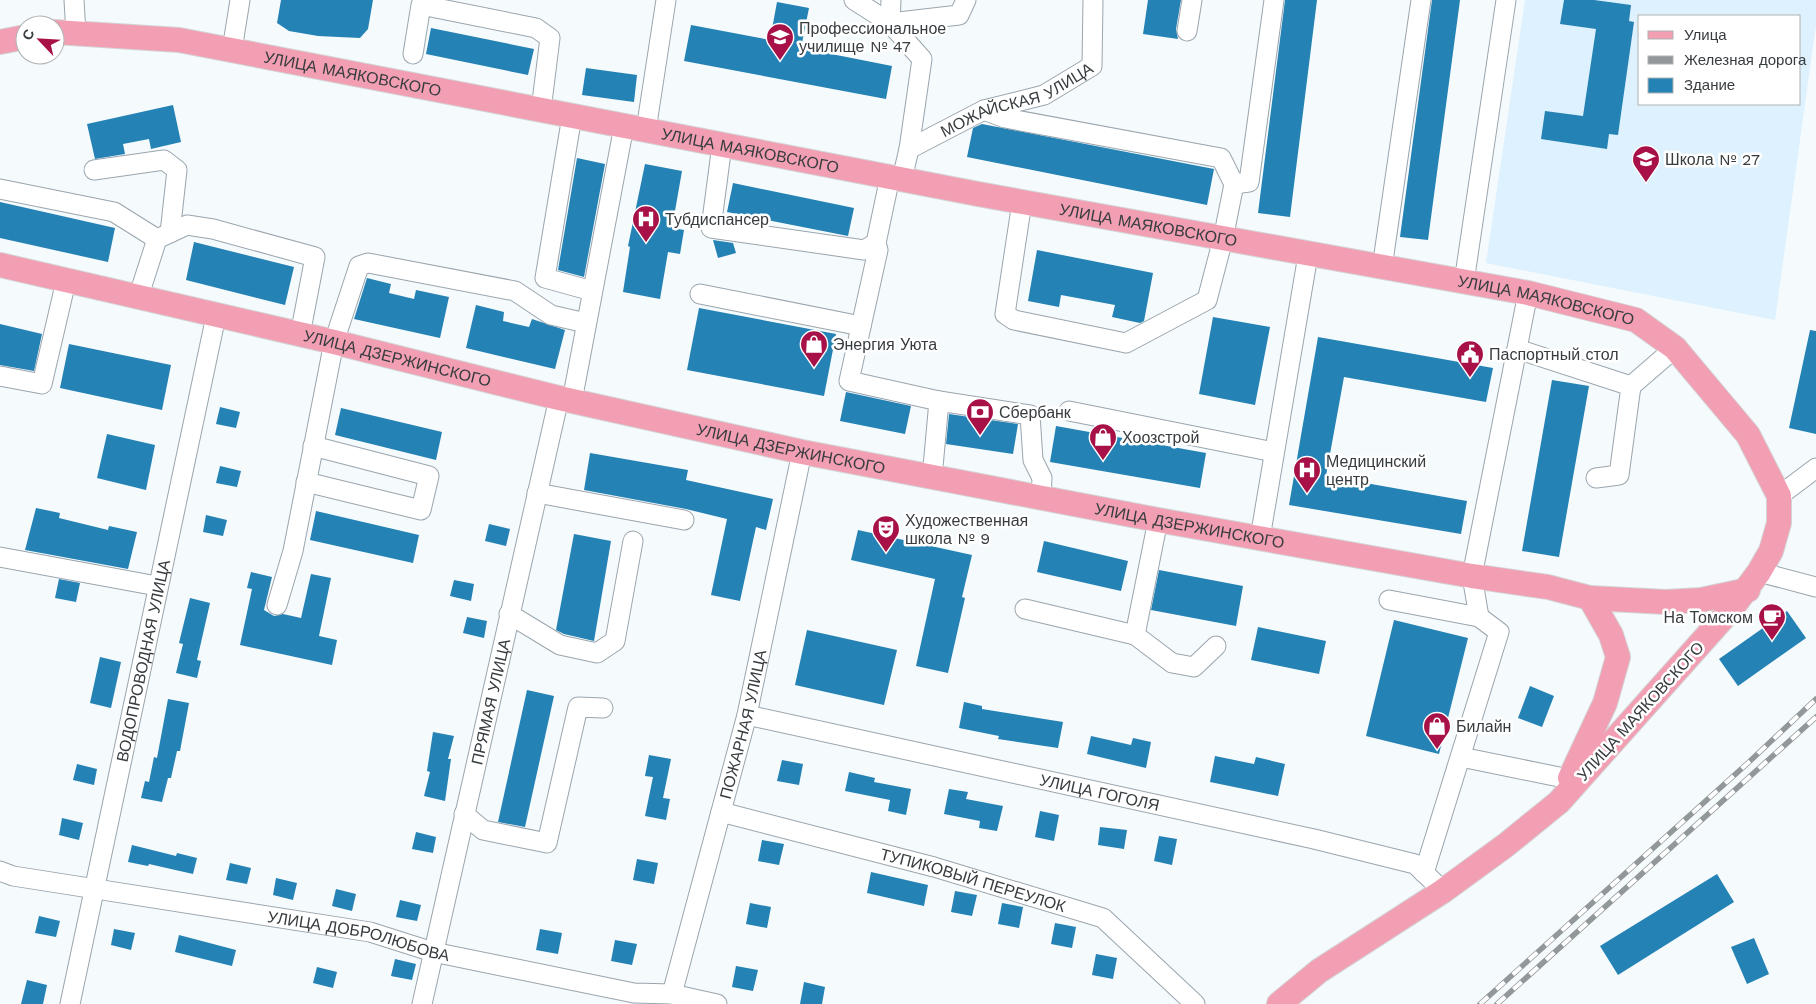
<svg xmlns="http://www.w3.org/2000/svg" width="1816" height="1004" viewBox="0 0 1816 1004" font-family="'Work Sans',sans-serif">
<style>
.built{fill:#ddf1fe;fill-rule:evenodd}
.building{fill:#2482b5}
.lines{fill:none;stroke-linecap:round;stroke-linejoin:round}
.minor-casing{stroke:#9aa5ad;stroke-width:21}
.major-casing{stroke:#d3d4d5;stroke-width:26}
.minor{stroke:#fff;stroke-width:19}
.major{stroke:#f29fb3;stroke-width:24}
.rail-casing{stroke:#92979a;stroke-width:5.5}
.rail{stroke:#fff;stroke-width:4;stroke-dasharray:11;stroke-linecap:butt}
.labels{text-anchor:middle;stroke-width:5;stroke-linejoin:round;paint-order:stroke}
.poi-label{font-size:16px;fill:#373c3f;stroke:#fff;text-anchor:start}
.street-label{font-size:16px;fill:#373c3f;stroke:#fff}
</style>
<rect width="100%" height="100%" fill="#f5fafd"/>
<!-- built -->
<path class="built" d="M1525 0H1816V25L1775 320 1486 263ZM1640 16H1800V104H1640Z"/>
<!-- building -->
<path class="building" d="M281 0H373L368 29 360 38 318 36 289 31 277 23Z
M1148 0H1181L1176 29 1178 39 1143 34Z
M1285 0H1317L1290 217 1258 213Z
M1432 0H1460L1428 240 1400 237Z
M1564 0H1594L1631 5 1629 21 1634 22 1618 135 1609 134 1607 149 1541 139 1545 111 1583 116 1596 29 1560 24Z
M777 2 809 8 801 48 892 66 886 99 684 61 691 25 770 40Z
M431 28 534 49 528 75 426 54Z
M586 68 637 75 634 102 582 95Z
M173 105 181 142 151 149 149 139 123 144 125 154 95 159 87 124Z
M982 124 1214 169 1207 205 967 157 973 128Z
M577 158 605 164 584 277 558 270Z
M645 164 682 171 672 228 684 230 680 254 668 252 660 299 623 292 630 247 628 246Z
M733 183 854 208 848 236 727 212Z
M0 202 115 228 108 262 0 238Z
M713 240 733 243 736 253 718 258Z
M194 242 294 267 285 305 186 280Z
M1037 250 1153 273 1144 321 1140 323 1112 317 1115 305 1061 295 1059 307 1028 301Z
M367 278 391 284 389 293 414 299 416 290 449 297 440 338 354 319Z
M476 305 504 312 503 321 529 327 532 319 565 330 555 369 466 348Z
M699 308 836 334 824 396 687 370Z
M1213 317 1270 327 1255 405 1199 394Z
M0 324 42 334 34 371 0 365Z
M1810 330 1816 331V434L1789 428Z
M1318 337 1493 368 1486 402 1344 377 1326 476 1467 501 1461 534 1289 505Z
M69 344 171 365 162 410 60 388Z
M1552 380 1589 386 1559 557 1522 551Z
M846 392 911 406 905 434 840 421Z
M220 407 240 412 236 428 216 424Z
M341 408 442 432 436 460 335 435Z
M949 414 1018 424 1013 454 946 444Z
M1056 426 1206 453 1200 488 1050 462Z
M107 434 155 445 146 490 97 478Z
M590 453 688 470 686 480 773 499 766 530 756 527 740 601 711 595 727 519 686 509 584 490Z
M220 466 241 471 237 487 216 483Z
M36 508 60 513 59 518 108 530 109 526 137 532 128 569 25 550Z
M316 511 419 535 413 563 310 540Z
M206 515 227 520 223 536 203 532Z
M489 524 510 529 506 546 485 541Z
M858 530 972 555 962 597 965 598 948 673 916 666 935 579 851 560Z
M574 534 611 541 594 641 564 634 556 630Z
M1044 541 1128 561 1121 591 1037 572Z
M1159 570 1243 586 1236 626 1151 610Z
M251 572 272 577 264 610 274 616 283 614 301 618 311 574 331 578 319 636 337 640 332 665 240 645 252 589 247 588Z
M59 579 80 583 76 602 55 598Z
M454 580 474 584 471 601 450 596Z
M190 598 210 603 197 660 201 661 197 678 176 673 183 644 179 643Z
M1787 611 1806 638 1738 686 1719 659Z
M467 617 487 621 484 638 463 633Z
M1394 620 1468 638 1439 754 1366 736Z
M1258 627 1326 641 1319 674 1251 660Z
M807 630 897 650 884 705 795 685Z
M100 657 121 662 111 708 90 703Z
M1530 686 1554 696 1542 727 1518 718Z
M527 690 554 696 525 827 498 822Z
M168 699 189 703 180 751H177L171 778H168L162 802 141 798 145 781 149 782 154 757 157 758Z
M964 702 982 706V709L1063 722 1058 748 998 739 999 736 959 728Z
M433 732 454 736 448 759H451L445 801 424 796 430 772 427 771Z
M1091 736 1131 745 1133 738 1151 742 1146 768 1087 754Z
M649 755 671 759 663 798 670 799 666 820 645 816 653 777 645 776Z
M1215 756 1254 764 1256 757 1285 764 1278 796 1210 782Z
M782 760 803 764 799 785 777 781Z
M77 764 97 769 94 785 73 780Z
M849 772 875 778 874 782 911 789 906 815 888 811 890 800 845 791Z
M949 789 968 792 966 799 1003 806 997 831 979 828 980 821 944 814Z
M1040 811 1059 815 1054 841 1035 837Z
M62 818 83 823 79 840 59 835Z
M1100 827 1127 830 1124 849 1098 845Z
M416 832 436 837 433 853 412 849Z
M1159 836 1177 839 1172 865 1154 861Z
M762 840 784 844 779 865 758 861Z
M132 845 176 856 177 853 197 858 193 874 149 864 148 866 128 862Z
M637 859 658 863 654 884 633 880Z
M230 863 251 868 247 884 226 880Z
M871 872 928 885 924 906 867 893Z
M1717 874 1734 902 1618 975 1600 946Z
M276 878 297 883 293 900 273 895Z
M336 889 356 894 352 911 332 906Z
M955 891 977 895 972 916 951 912Z
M400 900 421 905 417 921 396 917Z
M750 903 771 907 767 928 746 924Z
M1002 903 1023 907 1019 928 998 924Z
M39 916 60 921 56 937 35 933Z
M1055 923 1076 927 1072 948 1051 944Z
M114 929 135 933 131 950 111 945Z
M540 929 562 933 558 954 536 950Z
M179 935 236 950 232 966 175 952Z
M1754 938 1769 974 1747 984 1731 947Z
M615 940 637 944 632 965 611 961Z
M1096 954 1117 958 1113 979 1092 975Z
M395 959 416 964 412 980 391 976Z
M736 966 758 970 753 991 732 987Z
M317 967 337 972 333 988 313 983Z
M27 980 47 985 43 1004H21Z
M804 982 825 987 822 1004H800Z"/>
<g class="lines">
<!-- minor casing -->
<g class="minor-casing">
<g id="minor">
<path d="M74 0 76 33"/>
<path d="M854 0 890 23 959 15 966 0"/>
<path d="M891 0 890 23 922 59 909 149"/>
<path d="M1187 31 1192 0"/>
<path d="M232 50 240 0"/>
<path d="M413 54 421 5 536 28 550 38 541 110"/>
<path d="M984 110 1005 118 1221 158 1234 184 1223 239 1207 300 1126 343 1014 320 1005 314 1022 202"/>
<path d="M572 116 545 278 592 291"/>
<path d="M646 130 666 0"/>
<path d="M722 145 711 228 864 250 876 243 890 177"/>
<path d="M94 170 164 160 177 170 170 233"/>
<path id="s1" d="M902 179 909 149 984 110 1044 95 1092 66 1093 0"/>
<path d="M1234 184 1249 182 1274 0"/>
<path d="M0 189 114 212 157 239"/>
<path d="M876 243 878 250 849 381 939 401"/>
<path d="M1382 268 1421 0"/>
<path d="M1464 282 1506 0"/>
<path d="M700 294 861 326"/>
<path d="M138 298 157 239 187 225 213 229 315 257 300 335"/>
<path d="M1517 349 1631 386 1619 475 1596 478"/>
<path d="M0 376 42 384 66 281"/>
<path d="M1631 386 1675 348"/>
<path d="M572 401 624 126"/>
<path d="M1069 411 1274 452"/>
<path d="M932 478 939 401 1030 415 1033 460 1042 478 1041 498"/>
<path d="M306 482 421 510 429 476 313 446"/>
<path d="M537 493 684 520"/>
<path d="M1779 496 1816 468"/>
<path d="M1260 538 1308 255"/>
<path d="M0 557 157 586"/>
<path d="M1759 572 1816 587"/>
<path d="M1389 600 1479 617 1499 632 1424 873"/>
<path d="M277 605 293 551 334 342 359 266 368 263 515 291 551 315 586 323"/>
<path d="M1025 609 1135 635 1158 520"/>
<path d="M509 614 560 645 597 653 615 641 633 541"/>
<path d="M1479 617 1472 576 1528 293"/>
<path d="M1135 635 1172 663 1194 667 1216 646"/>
<path id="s2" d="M747 715 1314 839 1415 864 1443 891"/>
<path d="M1461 757 1569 779"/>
<path id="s3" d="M721 812 934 867 1103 918 1195 1004"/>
<path d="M464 814 483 830 547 843 578 707 603 708"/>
<path id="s4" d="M0 871 13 876 370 932 433 952 634 993 672 994 717 1004"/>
<path id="s5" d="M672 994 747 715 802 452"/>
<path id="s6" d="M70 1004 216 316"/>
<path id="s7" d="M422 1004 559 398"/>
</g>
</g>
<!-- major casing -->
<g class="major-casing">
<g id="major">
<path id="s8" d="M55 32 179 40 978 194 1528 293 1636 320 1675 348 1748 435 1779 496V523L1771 551 1759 572 1732 608 1559 802 1506 845 1443 891 1319 971 1279 1004"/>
<path d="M0 42 25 37"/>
<path id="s9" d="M0 265 334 342 559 398 802 452 1158 520 1472 576 1548 587 1590 598 1611 635 1618 657 1605 703 1570 778"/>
<path d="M1590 598 1666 602 1701 600 1748 590"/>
</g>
</g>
<!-- minor -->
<use href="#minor" class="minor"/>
<!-- major -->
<use href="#major" class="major"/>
<!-- rail casing -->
<g class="rail-casing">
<path id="rail" d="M1480 1004 1749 762 1816 699
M1497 1004 1816 717"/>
</g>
<!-- rail -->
<use href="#rail" class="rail"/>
</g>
<!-- icons -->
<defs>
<g id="university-pin" transform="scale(1.4375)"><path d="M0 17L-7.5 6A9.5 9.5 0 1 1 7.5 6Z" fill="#a71147" stroke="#fff"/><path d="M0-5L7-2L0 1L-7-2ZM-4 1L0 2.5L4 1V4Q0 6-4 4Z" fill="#fff"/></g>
<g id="school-pin" transform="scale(1.4375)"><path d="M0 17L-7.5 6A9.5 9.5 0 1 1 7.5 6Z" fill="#a71147" stroke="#fff"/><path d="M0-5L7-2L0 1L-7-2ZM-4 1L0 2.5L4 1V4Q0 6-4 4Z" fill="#fff"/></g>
<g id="hospital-pin" transform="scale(1.4375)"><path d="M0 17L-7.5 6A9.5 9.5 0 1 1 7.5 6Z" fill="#a71147" stroke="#fff"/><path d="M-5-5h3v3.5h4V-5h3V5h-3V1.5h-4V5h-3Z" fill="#fff"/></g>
<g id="shop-pin" transform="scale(1.4375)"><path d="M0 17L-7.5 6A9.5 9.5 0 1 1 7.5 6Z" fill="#a71147" stroke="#fff"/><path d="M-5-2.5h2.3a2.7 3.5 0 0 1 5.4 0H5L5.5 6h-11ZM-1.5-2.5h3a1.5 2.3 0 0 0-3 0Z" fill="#fff"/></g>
<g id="civic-pin" transform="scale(1.4375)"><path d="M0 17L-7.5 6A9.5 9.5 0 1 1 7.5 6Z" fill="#a71147" stroke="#fff"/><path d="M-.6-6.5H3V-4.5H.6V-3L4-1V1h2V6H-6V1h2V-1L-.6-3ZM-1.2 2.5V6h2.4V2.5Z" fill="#fff"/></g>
<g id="bank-pin" transform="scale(1.4375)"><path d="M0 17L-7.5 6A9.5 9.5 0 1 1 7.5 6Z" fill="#a71147" stroke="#fff"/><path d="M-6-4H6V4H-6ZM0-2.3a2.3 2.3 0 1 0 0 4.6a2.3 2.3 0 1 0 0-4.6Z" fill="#fff"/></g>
<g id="theatre-pin" transform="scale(1.4375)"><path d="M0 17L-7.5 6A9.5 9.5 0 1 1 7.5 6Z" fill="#a71147" stroke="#fff"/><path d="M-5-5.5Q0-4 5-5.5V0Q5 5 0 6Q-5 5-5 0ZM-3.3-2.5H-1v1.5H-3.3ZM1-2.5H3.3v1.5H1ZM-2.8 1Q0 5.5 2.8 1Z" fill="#fff"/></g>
<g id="cafe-pin" transform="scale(1.4375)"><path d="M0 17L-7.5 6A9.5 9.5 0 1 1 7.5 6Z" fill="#a71147" stroke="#fff"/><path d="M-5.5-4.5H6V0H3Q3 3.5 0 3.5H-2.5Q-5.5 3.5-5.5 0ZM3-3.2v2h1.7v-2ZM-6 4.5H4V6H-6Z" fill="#fff"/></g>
</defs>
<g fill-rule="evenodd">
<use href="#university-pin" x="780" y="37"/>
<use href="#school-pin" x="1646" y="159"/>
<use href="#hospital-pin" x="646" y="219"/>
<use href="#shop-pin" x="814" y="344"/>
<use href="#civic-pin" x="1470" y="354"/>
<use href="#bank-pin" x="980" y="412"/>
<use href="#shop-pin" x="1103" y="437"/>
<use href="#hospital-pin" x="1307" y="470"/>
<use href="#theatre-pin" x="886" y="529"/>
<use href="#cafe-pin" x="1772" y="617"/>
<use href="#shop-pin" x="1437" y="726"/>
</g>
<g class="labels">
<!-- poi labels -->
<g class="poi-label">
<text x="799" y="34">Профессиональное<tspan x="799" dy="18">училище № 47</tspan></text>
<text x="1665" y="165">Школа № 27</text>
<text x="665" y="225">Тубдиспансер</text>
<text x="833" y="350">Энергия Уюта</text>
<text x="1489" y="360">Паспортный стол</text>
<text x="999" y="418">Сбербанк</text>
<text x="1122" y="443">Хоозстрой</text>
<text x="1326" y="467">Медицинский<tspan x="1326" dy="18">центр</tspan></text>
<text x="905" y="526">Художественная<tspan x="905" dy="18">школа № 9</tspan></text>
<text x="1753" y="623" text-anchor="end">На Томском</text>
<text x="1456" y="732">Билайн</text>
</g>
<!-- street labels -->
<g class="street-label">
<text dy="6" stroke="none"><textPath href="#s8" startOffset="301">УЛИЦА МАЯКОВСКОГО</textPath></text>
<text dy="6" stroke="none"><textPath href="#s1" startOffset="150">МОЖАЙСКАЯ УЛИЦА</textPath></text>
<text dy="6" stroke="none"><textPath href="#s8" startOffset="706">УЛИЦА МАЯКОВСКОГО</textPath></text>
<text dy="6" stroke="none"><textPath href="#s8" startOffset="1111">УЛИЦА МАЯКОВСКОГО</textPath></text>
<text dy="6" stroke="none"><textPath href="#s8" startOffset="1516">УЛИЦА МАЯКОВСКОГО</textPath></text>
<text dy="6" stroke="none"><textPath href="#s9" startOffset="408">УЛИЦА ДЗЕРЖИНСКОГО</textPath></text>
<text dy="6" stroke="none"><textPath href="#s9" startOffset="812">УЛИЦА ДЗЕРЖИНСКОГО</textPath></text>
<text dy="6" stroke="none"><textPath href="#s9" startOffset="1218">УЛИЦА ДЗЕРЖИНСКОГО</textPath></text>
<text dy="6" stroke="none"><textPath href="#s6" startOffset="351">ВОДОПРОВОДНАЯ УЛИЦА</textPath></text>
<text dy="6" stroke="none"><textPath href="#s7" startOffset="310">ПРЯМАЯ УЛИЦА</textPath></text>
<text transform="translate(1640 711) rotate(-48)" y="6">УЛИЦА МАЯКОВСКОГО</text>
<text dy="6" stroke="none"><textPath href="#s5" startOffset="279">ПОЖАРНАЯ УЛИЦА</textPath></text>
<text dy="6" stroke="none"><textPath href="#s2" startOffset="361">УЛИЦА ГОГОЛЯ</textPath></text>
<text dy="6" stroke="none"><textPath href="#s3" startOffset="261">ТУПИКОВЫЙ ПЕРЕУЛОК</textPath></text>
<text dy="6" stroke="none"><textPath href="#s4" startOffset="365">УЛИЦА ДОБРОЛЮБОВА</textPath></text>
</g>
</g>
<!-- legend -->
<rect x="1638" y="15" width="162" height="90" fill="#ffffff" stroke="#afb1b2"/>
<rect x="1648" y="31" width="25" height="8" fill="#f29fb3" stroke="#afb1b2"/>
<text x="1684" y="40" font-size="15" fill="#373c3f">Улица</text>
<rect x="1648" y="56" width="25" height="8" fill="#92979a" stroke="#afb1b2"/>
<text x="1684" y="65" font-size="15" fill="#373c3f">Железная дорога</text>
<rect x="1648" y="78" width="25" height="15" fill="#2482b5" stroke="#afb1b2"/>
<text x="1684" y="90" font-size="15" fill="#373c3f">Здание</text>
<!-- north arrow -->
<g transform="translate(40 40) rotate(295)"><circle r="24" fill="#ffffff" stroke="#afb1b2"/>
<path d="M0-4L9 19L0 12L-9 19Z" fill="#a71147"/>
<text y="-8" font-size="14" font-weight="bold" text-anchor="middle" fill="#373c3f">С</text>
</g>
</svg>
